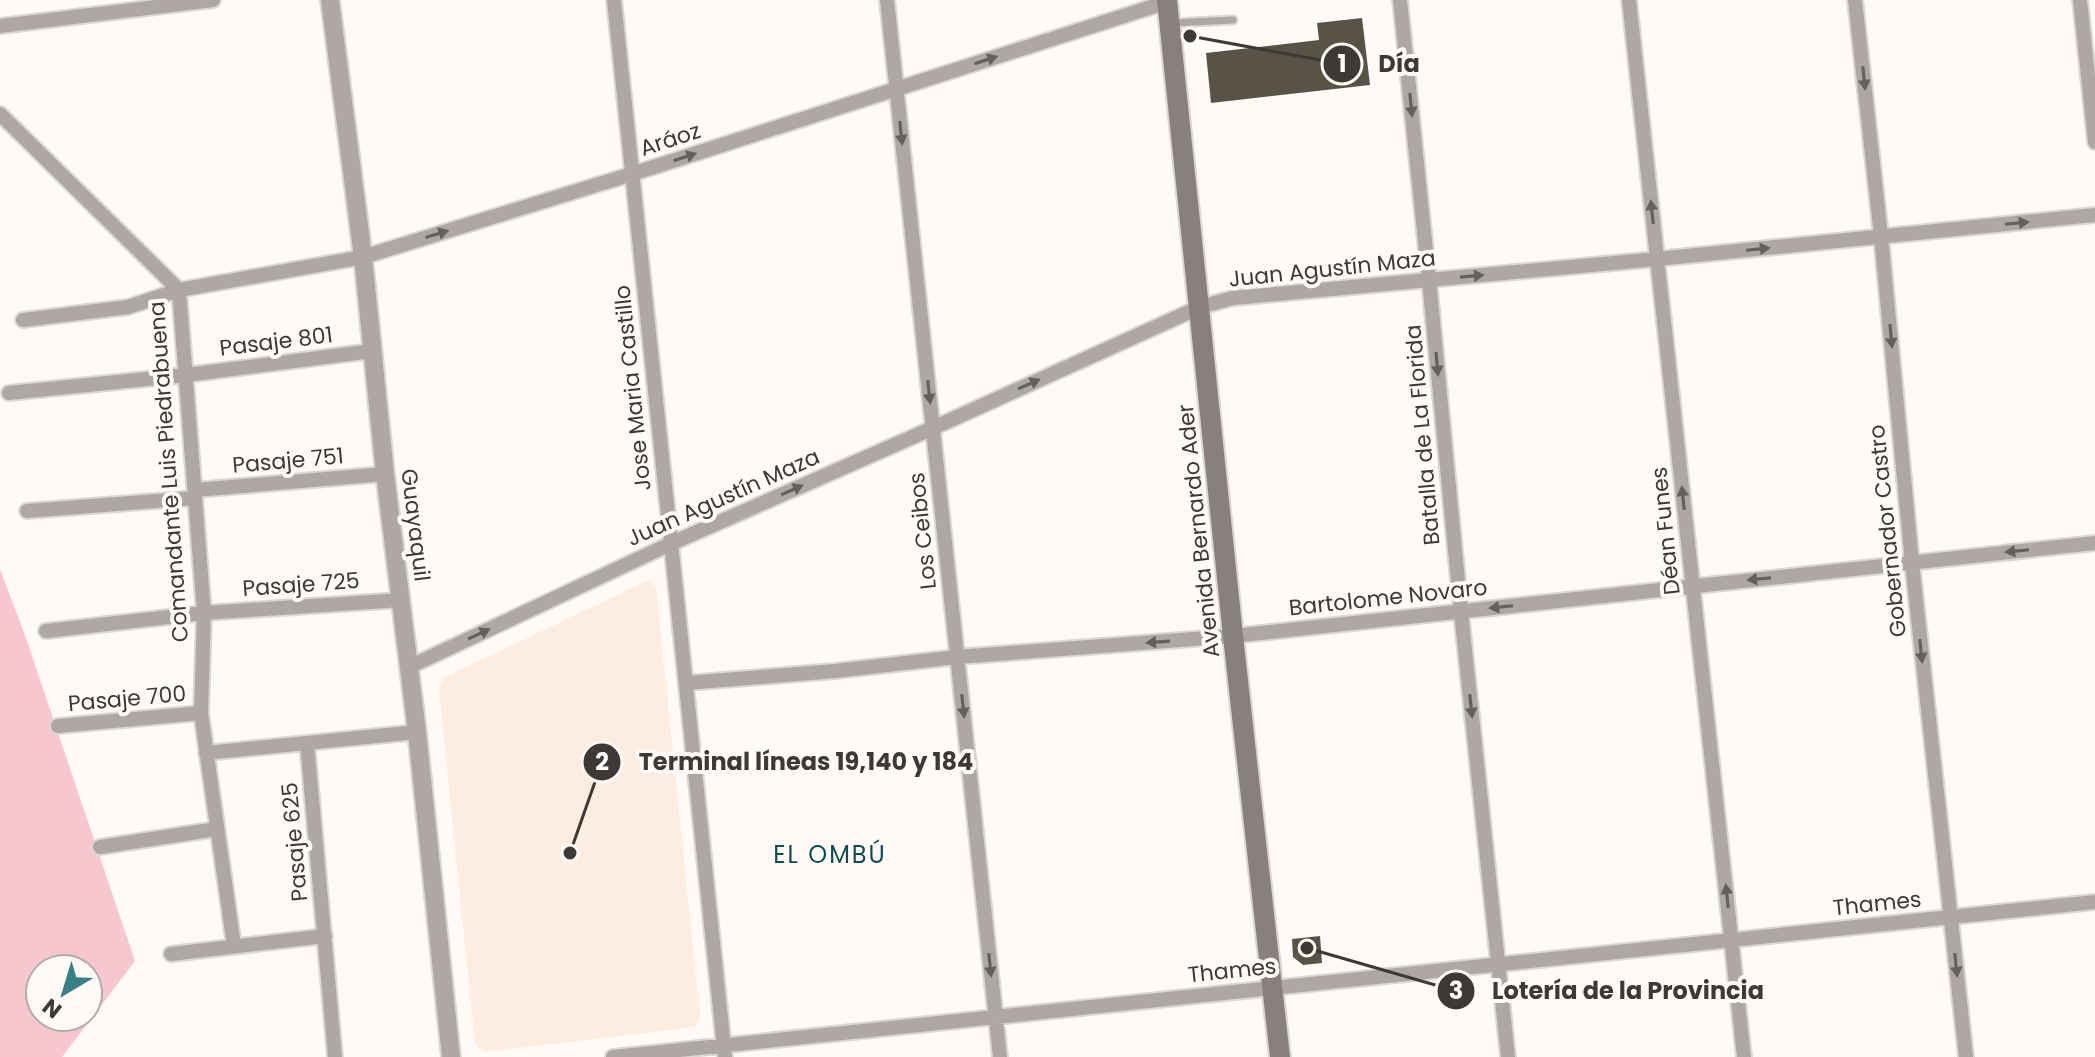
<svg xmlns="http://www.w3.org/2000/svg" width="2095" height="1057" viewBox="0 0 2095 1057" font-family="Poppins,sans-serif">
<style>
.built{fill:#fdede0}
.green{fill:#f7c7cf;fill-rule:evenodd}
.building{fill:#585346}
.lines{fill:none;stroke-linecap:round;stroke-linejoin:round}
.service-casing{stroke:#dcd7d2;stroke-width:11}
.minor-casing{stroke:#dcd7d2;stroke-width:18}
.tertiary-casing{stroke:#dcd7d2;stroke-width:22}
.secondary-casing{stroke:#dcd7d2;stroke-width:24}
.service{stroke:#afa7a5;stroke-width:7}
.minor{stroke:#afa7a5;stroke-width:14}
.tertiary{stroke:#afa7a5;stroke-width:18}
.secondary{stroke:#8b7f7d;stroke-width:20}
.oneway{fill:#66605c}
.labels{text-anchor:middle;stroke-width:8;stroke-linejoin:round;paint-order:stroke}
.street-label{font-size:22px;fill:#3e3934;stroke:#fffaf5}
.neighbourhood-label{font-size:24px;letter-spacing:2px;fill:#0d4c51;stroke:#fffaf5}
.leader{fill:none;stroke:#3e3934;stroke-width:3}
.callout-dot{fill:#3e3934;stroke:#fffaf5;stroke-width:3}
.mark-label{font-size:24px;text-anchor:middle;font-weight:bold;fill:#fff}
.callout-label{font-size:24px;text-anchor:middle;font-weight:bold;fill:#3e3934;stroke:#fffaf5;stroke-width:8;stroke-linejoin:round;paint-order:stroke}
</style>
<rect width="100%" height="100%" fill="#fffaf5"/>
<!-- built -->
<path class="built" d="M649 580 656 587 700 1016 695 1027 485 1052 475 1044 439 689 443 678Z"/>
<!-- green -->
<path class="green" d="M0 569 26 638 135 961 62 1057H0ZM40 969H88V1017H40Z"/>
<!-- building -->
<path class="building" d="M1362 18 1370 85 1211 103 1206 53 1319 40 1317 23Z
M1320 936 1322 963 1303 965 1293 957 1292 939Z"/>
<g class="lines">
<!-- service casing -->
<g class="service-casing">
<path id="service" d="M1172 23 1233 20"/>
</g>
<!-- minor casing -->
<g class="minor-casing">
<path id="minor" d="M614 0 725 1057
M887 0 1000 1057
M1400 0 1429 280 1461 612 1508 1057
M1629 0 1744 1057
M1855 0 1881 236 1912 563 1966 1057
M2080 0 2095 142
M0 26 213 0
M0 114 179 290 204 613 201 713 234 946
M23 320 128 307 179 290 363 257 632 174 1167 2
M9 393 186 375 372 351
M195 490 385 474
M27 511 195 498
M46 631 204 613 401 600
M409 667 670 544 933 428 1200 307 1233 298 1657 259 2095 215
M686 683 835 671 957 657 1233 636 2095 543
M58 726 201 713
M307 743 335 1057
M206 753 417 732
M100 847 217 829
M171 954 325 936
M613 1057 2095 902"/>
</g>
<!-- tertiary casing -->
<g class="tertiary-casing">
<path id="tertiary" d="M330 0 363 257 385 474 417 732 451 1057"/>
</g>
<!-- secondary casing -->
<g class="secondary-casing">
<path id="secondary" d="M1167 0 1233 636 1280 1057"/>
</g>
<!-- service -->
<use href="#service" class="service"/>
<!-- minor -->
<use href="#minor" class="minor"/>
<!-- tertiary -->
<use href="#tertiary" class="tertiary"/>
<!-- secondary -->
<use href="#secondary" class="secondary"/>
</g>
<!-- one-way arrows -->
<defs><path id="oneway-solid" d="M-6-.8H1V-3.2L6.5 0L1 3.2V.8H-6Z" transform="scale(2)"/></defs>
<g class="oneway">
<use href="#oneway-solid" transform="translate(986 60) rotate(-18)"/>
<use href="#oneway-solid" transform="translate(1864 78) rotate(84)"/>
<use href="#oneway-solid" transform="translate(1411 105) rotate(84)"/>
<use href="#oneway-solid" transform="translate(901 133) rotate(84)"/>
<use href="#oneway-solid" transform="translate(685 157) rotate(-18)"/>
<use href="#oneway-solid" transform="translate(1652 212) rotate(-96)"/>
<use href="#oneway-solid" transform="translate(2017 223) rotate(-6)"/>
<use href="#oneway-solid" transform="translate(437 234) rotate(-17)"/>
<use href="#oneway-solid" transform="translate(1758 249) rotate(-6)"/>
<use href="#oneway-solid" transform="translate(1472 276) rotate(-5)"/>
<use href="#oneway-solid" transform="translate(1891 336) rotate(85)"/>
<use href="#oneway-solid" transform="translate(1437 364) rotate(85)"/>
<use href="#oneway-solid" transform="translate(1029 384) rotate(-24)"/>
<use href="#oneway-solid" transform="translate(929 392) rotate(84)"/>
<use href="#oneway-solid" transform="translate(792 490) rotate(-24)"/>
<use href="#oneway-solid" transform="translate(1683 498) rotate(-96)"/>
<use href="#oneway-solid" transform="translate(2017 551) rotate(174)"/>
<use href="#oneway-solid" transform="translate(1759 579) rotate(174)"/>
<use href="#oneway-solid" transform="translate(1501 607) rotate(174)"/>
<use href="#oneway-solid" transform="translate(479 634) rotate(-25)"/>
<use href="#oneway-solid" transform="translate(1158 642) rotate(176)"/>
<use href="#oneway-solid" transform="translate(1921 651) rotate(84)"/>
<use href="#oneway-solid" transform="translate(963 706) rotate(84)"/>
<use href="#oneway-solid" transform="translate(1471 706) rotate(84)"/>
<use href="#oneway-solid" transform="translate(1727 896) rotate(-96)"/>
<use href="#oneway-solid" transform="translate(990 965) rotate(84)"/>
<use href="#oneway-solid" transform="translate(1956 965) rotate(84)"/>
</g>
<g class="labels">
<!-- street labels -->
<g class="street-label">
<text transform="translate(670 139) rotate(-18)" y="8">Aráoz</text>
<text transform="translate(1332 268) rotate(-6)" y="8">Juan Agustín Maza</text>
<text transform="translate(276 341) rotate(-7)" y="8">Pasaje 801</text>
<text transform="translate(632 388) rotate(-96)" y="8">Jose Maria Castillo</text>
<text transform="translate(1422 435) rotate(-95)" y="8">Batalla de La Florida</text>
<text transform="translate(288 460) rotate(-5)" y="8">Pasaje 751</text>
<text transform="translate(168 472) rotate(-94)" y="8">Comandante Luis Piedrabuena</text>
<text transform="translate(723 497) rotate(-24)" y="8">Juan Agustín Maza</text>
<text transform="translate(416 525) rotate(83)" y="8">Guayaquil</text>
<text transform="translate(922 531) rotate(-96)" y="8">Los Ceibos</text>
<text transform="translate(1198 531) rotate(-96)" y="8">Avenida Bernardo Ader</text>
<text transform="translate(1665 531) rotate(-96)" y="8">Déan Funes</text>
<text transform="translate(1887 531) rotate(-96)" y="8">Gobernador Castro</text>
<text transform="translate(301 584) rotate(-4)" y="8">Pasaje 725</text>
<text transform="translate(1388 597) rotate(-6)" y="8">Bartolome Novaro</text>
<text transform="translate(127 698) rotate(-5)" y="8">Pasaje 700</text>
<text transform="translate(294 842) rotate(-95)" y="8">Pasaje 625</text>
<text transform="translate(1877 903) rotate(-6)" y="8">Thames</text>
<text transform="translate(1232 970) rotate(-6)" y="8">Thames</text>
</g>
<!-- neighbourhood labels -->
<g class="neighbourhood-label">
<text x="830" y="863">EL OMBÚ</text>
</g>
</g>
<!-- callouts -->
<path class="leader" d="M1190 36L1342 64M570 853L602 762M1307 948L1456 991"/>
<g class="callout-dot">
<circle cx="1190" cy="36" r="8"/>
<circle cx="570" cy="853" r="8"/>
<circle cx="1307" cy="948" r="8"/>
<circle cx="1342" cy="64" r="20"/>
<circle cx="602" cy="762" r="20"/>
<circle cx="1456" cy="991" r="20"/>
</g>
<g class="mark-label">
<text x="1342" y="72">1</text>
<text x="602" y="770">2</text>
<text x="1456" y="999">3</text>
</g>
<g class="callout-label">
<text x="1399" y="72">Día</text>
<text x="806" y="770">Terminal líneas 19,140 y 184</text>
<text x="1628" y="999">Lotería de la Provincia</text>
</g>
<!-- north arrow -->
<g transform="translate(64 993) rotate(218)"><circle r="38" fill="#fffaf5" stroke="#b2ada8" stroke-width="2"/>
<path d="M0-6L14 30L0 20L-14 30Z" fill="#388085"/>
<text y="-12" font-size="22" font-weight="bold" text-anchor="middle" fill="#3e3934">N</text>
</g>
</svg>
